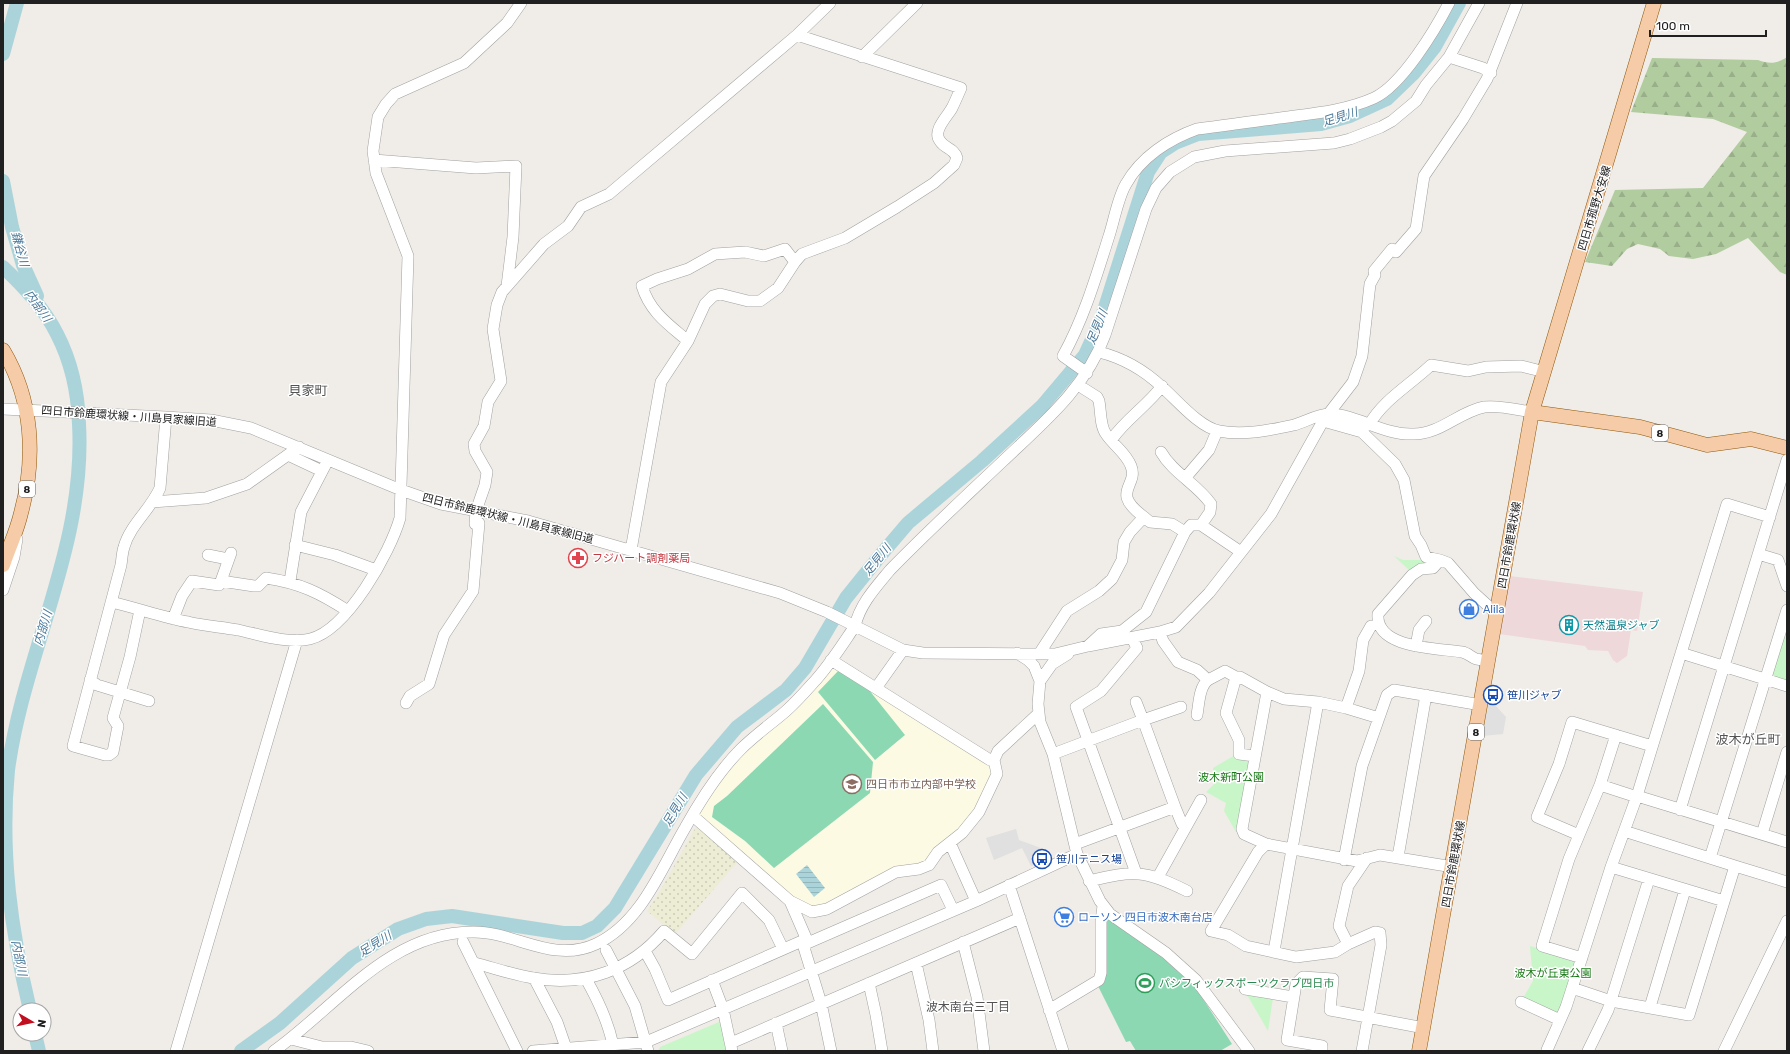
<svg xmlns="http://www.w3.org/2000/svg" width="1790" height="1054" viewBox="0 0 1790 1054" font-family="Rubik,'Noto Sans JP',sans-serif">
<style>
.commercial{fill:#efd8d9}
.education{fill:#fdfae3}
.farmland{fill:url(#farmland-dots)}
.forest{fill:url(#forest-firs)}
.park{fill:#c9f6c8}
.pitch{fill:#8cd8b3}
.parking{fill:#e0e0e0}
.water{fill:url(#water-rules)}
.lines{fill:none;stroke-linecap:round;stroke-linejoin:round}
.river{stroke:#abd4da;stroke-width:14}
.minor-casing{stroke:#a1a1a1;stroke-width:12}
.major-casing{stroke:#90580c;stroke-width:15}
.minor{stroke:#fff;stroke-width:11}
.major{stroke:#f5cca7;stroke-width:14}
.labels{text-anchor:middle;stroke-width:3;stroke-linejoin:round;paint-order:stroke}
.shield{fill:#fff;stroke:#636363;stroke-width:1}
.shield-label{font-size:10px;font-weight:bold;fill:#202020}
.street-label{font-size:11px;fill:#202020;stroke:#fff}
.health-label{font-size:11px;fill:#be3a42;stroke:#fff;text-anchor:start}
.shop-label{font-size:11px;fill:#366cbe;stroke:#fff;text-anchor:start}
.culture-label{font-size:11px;fill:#0d838f;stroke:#fff;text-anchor:start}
.transit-label{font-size:11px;fill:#164399;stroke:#fff;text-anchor:start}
.park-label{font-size:11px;fill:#167814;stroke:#fff}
.education-label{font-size:11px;fill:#785e54;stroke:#fff;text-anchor:start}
.leisure-label{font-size:11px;fill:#27864d;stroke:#fff;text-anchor:start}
.water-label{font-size:12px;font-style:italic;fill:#4c7a9a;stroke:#fff}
.neighbourhood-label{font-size:12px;fill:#535353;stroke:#fff}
.quarter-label{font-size:13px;fill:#535353;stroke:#fff}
</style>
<defs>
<pattern id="farmland-dots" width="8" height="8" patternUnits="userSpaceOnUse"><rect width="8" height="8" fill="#edecd4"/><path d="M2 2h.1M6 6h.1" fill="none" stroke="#cbcab6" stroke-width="1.8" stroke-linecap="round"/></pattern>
<pattern id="forest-firs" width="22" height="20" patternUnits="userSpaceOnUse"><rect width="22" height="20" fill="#b1cc9f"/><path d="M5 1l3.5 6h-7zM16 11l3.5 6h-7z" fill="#98af89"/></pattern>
<pattern id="water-rules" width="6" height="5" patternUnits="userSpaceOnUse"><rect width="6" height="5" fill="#abd4da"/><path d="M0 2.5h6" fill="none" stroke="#93b6bb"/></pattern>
</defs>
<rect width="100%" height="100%" fill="#f0ece7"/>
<!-- commercial -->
<path class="commercial" d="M1509 576 1643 592 1637 631 1631 630 1627 656 1617 663 1613 660 1608 651 1588 650 1585 646 1499 634Z"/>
<!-- education -->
<path class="education" d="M832 666 988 763 993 773 976 810 960 831 929 860 922 861 921 864 870 882 815 908 796 901 697 817 728 767Z"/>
<!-- farmland -->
<path class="farmland" d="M697 825 739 860 675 934 647 911 659 893Z"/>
<!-- forest -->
<path class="forest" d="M1787 57V275L1780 272 1748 238 1716 254 1693 259 1669 256 1660 249 1638 244 1627 249 1612 266 1585 262 1615 190 1703 188 1747 132 1713 119 1631 112 1652 58 1758 60C1769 64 1777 64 1787 57Z"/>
<!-- park -->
<path class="park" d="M1394 556 1403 560H1429V565L1410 571Z
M1787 621V683L1770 675Z
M1235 755 1249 759 1250 762 1239 831 1236 832 1224 811 1226 803 1206 792 1215 783 1213 768Z
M1530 946 1575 959 1577 963 1558 1016 1522 1000 1533 981Z
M1246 993 1273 998 1268 1031Z
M719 1022 723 1023 729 1051H658L660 1047Z"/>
<!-- pitch -->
<path class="pitch" d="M839 670 865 685 905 735 875 760 818 692Z
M823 704 873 762 870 793 774 868 745 841 712 817 714 806 727 796Z
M1106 917 1162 957 1196 988 1232 1044 1220 1051H1136L1130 1041 1126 1042 1097 984Z"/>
<!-- parking -->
<path class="parking" d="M1490 688 1496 689 1494 704 1506 717 1503 734 1482 736Z
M1016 829 1019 840 1046 850 1049 859 1031 866 1022 848 994 860 986 838Z"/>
<!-- water -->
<path class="water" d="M807 865 825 888 814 897 796 874Z"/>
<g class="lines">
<!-- river -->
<path class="river" d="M3 54 17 3
M3 181 12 227 23 265 37 296
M3 267C24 287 44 308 57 334 71 361 78 393 79 424 86 546 24 652 8 770 0 852 11 931 30 1010
M35 1034 39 1051
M241 1051 280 1023 352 958 398 929 426 919 452 916 563 933H582L597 926 615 908 696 775 737 727 786 690 805 668 846 598 879 557 908 523 982 461 1042 406 1085 355 1101 320 1148 172 1161 152 1175 143 1198 134 1321 124 1350 116 1387 99 1414 73 1434 48 1459 3"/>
<!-- minor casing -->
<g class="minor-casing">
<path id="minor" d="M862 57 917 3
M1449 57 1483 68 1491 73
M374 160 476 168 516 166 513 237 507 286
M688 341C668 324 650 312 642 286L657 279 688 269 715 254 745 252 764 256 785 249 795 262
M1099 352C1123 358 1144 370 1162 387 1177 400 1199 427 1219 431 1243 436 1271 430 1294 425 1305 422 1318 414 1329 414 1356 414 1385 436 1414 434 1440 434 1459 412 1484 407 1499 405 1518 410 1532 412
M1087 373 1063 356C1084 318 1096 277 1109 236 1114 221 1118 197 1126 184 1141 157 1169 139 1197 129 1222 126 1248 122 1273 119 1306 114 1343 112 1374 98 1402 85 1435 30 1449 3
M3 409 166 417 211 420 251 428 401 490 441 504 528 521 780 593 827 612 903 650 923 653 1055 654 1088 646 1160 632 1176 627 1209 593 1271 514 1323 421 1353 382 1362 356 1370 284 1375 275 1374 271 1392 249 1396 252 1416 229 1424 176 1463 119 1487 79 1517 3
M1323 421 1362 432 1395 464 1404 480 1415 536 1421 545 1426 557 1440 560
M1369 425C1383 400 1410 385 1431 365L1468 371 1486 367 1521 366 1545 372
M1112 439C1126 419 1147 406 1162 386
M1161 452C1173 473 1197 484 1211 504L1210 512 1201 525
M288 455 322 471
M1186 477 1209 450 1217 431
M152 502 206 498 247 484 299 447
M1144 517 1150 522 1172 524 1185 532
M475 524 476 511 485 485 487 472 475 451 474 444 484 426 488 402 501 381 493 329 497 305 502 292 544 244 568 226 581 207 609 194 797 35 830 3
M295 545 335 555 376 570
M631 550 661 382 688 341 705 304 713 296 720 294 748 301H760L778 288 795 262 802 254 845 238 897 207 934 183 954 165 957 158C954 148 945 149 940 141 932 131 947 117 952 108 955 102 958 95 961 88L797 35
M231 553 221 581 254 586H258L266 578C300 583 320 593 348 611
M1758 554 1778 560 1787 586
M208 555 228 559
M290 581 301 512 328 460
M3 590 14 557 17 539
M111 602C137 608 162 617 188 622 204 626 222 627 238 630 261 635 288 644 310 639 347 630 390 553 400 518L408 256 376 173 373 151 378 117 386 104 395 94 464 63 507 23 521 3
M140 610 130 657 113 718 118 726 113 752 109 755H105L73 746 121 565C122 559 122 553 124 547 130 525 151 509 160 488L166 417
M173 619 182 596 192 581 219 585 222 582
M1160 632 1163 641 1178 662 1197 670 1208 680 1225 671 1236 677
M1132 638 1137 648 1101 691 1076 707 1136 873
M1088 646 1101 634 1122 631 1146 612 1185 532 1191 525H1201L1241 552
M1416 646 1419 630 1426 621
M1017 653 1028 660 1034 666 1040 681 1038 704 1040 722 1053 754 1077 854 1100 901 1110 914 1166 953 1196 980 1249 1051
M1681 653 1787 686
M1039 654 1067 611 1099 591 1112 579 1122 560 1124 542 1130 532 1144 517C1109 491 1139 487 1131 466 1126 453 1114 446 1106 434 1100 426 1101 411 1099 401L1097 397 1078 385
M831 660 990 760H994
M1489 660C1485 660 1480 660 1476 659 1471 657 1468 653 1462 652 1438 648 1375 649 1378 614L1412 575 1421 569 1433 568 1440 560 1448 563 1474 593 1497 614
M90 680 97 685 149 701
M1040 681 1052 664 1068 654
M876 688 903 650
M1267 692 1242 829 1244 834 1266 844 1357 861 1380 855 1453 867
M1136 702 1143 720 1181 707
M406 703 410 696 429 684 444 635 473 591 479 523
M1346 708 1359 671 1363 640 1371 626
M1197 715C1199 704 1199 687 1208 680
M1053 754 1143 720 1175 807 1075 844
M1255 756 1239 754V740L1226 713 1236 677H1240L1267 692 1284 699 1318 702 1346 708 1379 718
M1600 785 1616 735
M1637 796 1787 842
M1175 807 1182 824
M1680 810 1787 460
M693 816 790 901 812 912 827 909 896 872 919 869 929 865 938 852 962 833 979 812 997 774 994 760 998 751 1038 714
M1624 831 1735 866
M1762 834 1787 752
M1579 835 1537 817 1559 764 1572 722 1652 746
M950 843 976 901
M1266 844 1258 852 1211 931 1228 935 1246 946 1296 957 1335 952 1348 944 1375 932 1380 933 1381 945 1362 1051
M1398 857 1426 695
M1710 858 1787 610
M1344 860 1362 766 1387 695 1394 690 1481 705
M1611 867 1724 901
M1158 877 1201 800
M1089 881C1134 870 1145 870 1187 891
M1009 885 1063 1051
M790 901 806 938
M463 942 517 1051
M963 942 977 997 984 1051
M1348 944 1339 926 1348 886 1367 858
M803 945 941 885 953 910
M606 950 635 1006 648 1051
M645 951 655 969 668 1000 802 941 821 1003 831 1051
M1274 951 1318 702
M1582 958 1542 946 1569 859 1600 785 1637 797
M475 963C494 968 514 975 533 978 585 987 631 970 664 931L692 954 742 893 769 920 783 949
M916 963 929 1020 933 1051
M534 978 557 1022 566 1048
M586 979C598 1000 608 1021 613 1045
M712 980 723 1009 732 1051
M869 983 876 1015 882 1051
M1572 988 1611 1001 1689 1015 1735 866 1787 882
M1245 989 1293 997
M1521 1002 1560 1020
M1650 1007 1685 890
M1049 1010 1099 980 1101 973V921L1103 906
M776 1023 782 1051
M291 1039 322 1047H351L368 1051
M731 1043 1020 918
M176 1051 297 640
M274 1051C337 1006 390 931 474 932 516 932 553 964 596 944 641 923 661 869 685 828 700 801 719 771 741 749 755 735 771 724 786 711 796 702 805 692 813 683 829 666 842 645 855 626 860 604 876 587 890 570 926 533 965 497 1003 461 1043 423 1086 388 1105 335L1146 209 1156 188 1170 172 1194 157 1225 151 1334 143 1350 139 1381 127 1392 121 1416 101 1426 85 1449 57 1479 3
M533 1051 646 1042 976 901 1077 854
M1322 1051V1046L1287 1040 1296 984 1303 977 1333 979 1330 1010 1424 1028
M1548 1051 1547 1050 1566 1007 1611 867 1637 796 1727 504 1770 517
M1588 1051 1608 1010 1649 879
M1724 1051 1787 921"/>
</g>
<!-- major casing -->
<g class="major-casing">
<path id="major" d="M3 350C33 400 36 458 21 513 17 531 9 547 3 565
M1532 412 1640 427 1707 445 1751 439 1787 448
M1419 1051 1532 412 1654 3"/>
</g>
<!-- minor -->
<use href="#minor" class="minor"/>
<!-- major -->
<use href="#major" class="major"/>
</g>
<!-- icons -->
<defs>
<g id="pharmacy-ring" transform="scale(1)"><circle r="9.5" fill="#fff" stroke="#e0444e" stroke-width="1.5"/><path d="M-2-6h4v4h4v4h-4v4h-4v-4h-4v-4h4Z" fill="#e0444e"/></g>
<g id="shop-ring" transform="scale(1)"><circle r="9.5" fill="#fff" stroke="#3f7fe0" stroke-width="1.5"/><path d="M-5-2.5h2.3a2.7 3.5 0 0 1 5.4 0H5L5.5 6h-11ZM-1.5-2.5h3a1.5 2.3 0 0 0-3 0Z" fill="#3f7fe0"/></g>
<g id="building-ring" transform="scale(1)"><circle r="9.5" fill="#fff" stroke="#0f9aa8" stroke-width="1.5"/><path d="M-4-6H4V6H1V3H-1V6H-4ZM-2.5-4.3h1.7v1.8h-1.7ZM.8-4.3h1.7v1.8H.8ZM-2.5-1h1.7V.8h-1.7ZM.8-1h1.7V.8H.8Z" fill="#0f9aa8"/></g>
<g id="bus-ring" transform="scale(1)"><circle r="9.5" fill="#fff" stroke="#1a4fb4" stroke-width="1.5"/><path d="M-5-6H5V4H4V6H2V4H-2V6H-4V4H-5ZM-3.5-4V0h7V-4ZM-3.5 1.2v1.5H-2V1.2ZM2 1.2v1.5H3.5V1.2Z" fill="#1a4fb4"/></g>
<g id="school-ring" transform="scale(1)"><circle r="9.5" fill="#fff" stroke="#8d6e63" stroke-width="1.5"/><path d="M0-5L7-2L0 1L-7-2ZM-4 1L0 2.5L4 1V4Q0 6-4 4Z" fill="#8d6e63"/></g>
<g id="supermarket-ring" transform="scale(1)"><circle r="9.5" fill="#fff" stroke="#3f7fe0" stroke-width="1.5"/><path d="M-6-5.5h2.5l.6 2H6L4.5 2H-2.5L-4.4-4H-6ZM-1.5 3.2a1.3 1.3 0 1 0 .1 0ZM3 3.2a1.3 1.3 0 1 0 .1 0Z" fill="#3f7fe0"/></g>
<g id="stadium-ring" transform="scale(1)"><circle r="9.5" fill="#fff" stroke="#2e9e5b" stroke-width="1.5"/><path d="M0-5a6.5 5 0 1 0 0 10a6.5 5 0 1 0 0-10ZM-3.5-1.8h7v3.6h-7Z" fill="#2e9e5b"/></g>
</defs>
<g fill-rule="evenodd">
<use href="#pharmacy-ring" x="578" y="558"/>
<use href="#shop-ring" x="1469" y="609"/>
<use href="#building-ring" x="1569" y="625"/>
<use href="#bus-ring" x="1493" y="695"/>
<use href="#school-ring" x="852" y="784"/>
<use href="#bus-ring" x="1042" y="859"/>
<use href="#supermarket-ring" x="1064" y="917"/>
<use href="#stadium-ring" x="1145" y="983"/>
</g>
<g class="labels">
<!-- shield labels -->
<g class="shield">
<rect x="1652" y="425" width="16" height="16" rx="3"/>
<rect x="19" y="481" width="16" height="16" rx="3"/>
<rect x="1468" y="724" width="16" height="16" rx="3"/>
</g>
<g class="shield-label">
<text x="1660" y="437">8</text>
<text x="27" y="493">8</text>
<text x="1476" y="736">8</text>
</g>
<!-- street labels -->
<g class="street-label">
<text transform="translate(1594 208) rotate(-73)" y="4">四日市菰野大安線</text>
<text transform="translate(129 416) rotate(4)" y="4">四日市鈴鹿環状線・川島貝家線旧道</text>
<text transform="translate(508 518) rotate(14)" y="4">四日市鈴鹿環状線・川島貝家線旧道</text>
<text transform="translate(1509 545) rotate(-80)" y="4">四日市鈴鹿環状線</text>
<text transform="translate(1453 864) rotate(-80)" y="4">四日市鈴鹿環状線</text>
</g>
<!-- health labels -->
<g class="health-label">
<text x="592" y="562">フジハート調剤薬局</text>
</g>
<!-- shop labels -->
<g class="shop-label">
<text x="1483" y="613">Alila</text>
<text x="1078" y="921">ローソン 四日市波木南台店</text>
</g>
<!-- culture labels -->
<g class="culture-label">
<text x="1583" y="629">天然温泉ジャブ</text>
</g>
<!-- transit labels -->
<g class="transit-label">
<text x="1507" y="699">笹川ジャブ</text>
<text x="1056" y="863">笹川テニス場</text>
</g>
<!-- park labels -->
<g class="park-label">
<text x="1231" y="781">波木新町公園</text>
<text x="1553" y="977">波木が丘東公園</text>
</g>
<!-- education labels -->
<g class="education-label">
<text x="866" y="788">四日市市立内部中学校</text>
</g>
<!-- leisure labels -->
<g class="leisure-label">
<text x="1159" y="987">パシフィックスポーツクラブ四日市</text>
</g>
<!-- water labels -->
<g class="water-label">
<text transform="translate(1340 117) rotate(-18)" y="4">足見川</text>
<text transform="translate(20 249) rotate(75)" y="4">鎌谷川</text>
<text transform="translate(38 306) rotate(54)" y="4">内部川</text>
<text transform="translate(1097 327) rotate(-68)" y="4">足見川</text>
<text transform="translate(877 560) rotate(-51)" y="4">足見川</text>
<text transform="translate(43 628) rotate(-73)" y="4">内部川</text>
<text transform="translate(675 810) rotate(-59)" y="4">足見川</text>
<text transform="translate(375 944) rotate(-32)" y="4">足見川</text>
<text transform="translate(19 958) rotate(79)" y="4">内部川</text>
</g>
<!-- neighbourhood labels -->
<g class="neighbourhood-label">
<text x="968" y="1011">波木南台三丁目</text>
</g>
<!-- quarter labels -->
<g class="quarter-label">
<text x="308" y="395">貝家町</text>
<text x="1748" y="744">波木が丘町</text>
</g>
</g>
<!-- border -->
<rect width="1790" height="1054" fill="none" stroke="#202020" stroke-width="8"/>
<!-- north arrow -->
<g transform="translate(32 1022) rotate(99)"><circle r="19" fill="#ffffff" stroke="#a6a6a6"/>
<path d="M0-3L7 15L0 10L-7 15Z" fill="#c10f20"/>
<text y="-6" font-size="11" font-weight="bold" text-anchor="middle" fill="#202020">N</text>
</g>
<!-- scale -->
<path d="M1650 30v6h116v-6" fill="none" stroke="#202020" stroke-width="2"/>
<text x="1656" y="30" font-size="12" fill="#202020" stroke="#ffffff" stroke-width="3" paint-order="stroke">100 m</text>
</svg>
